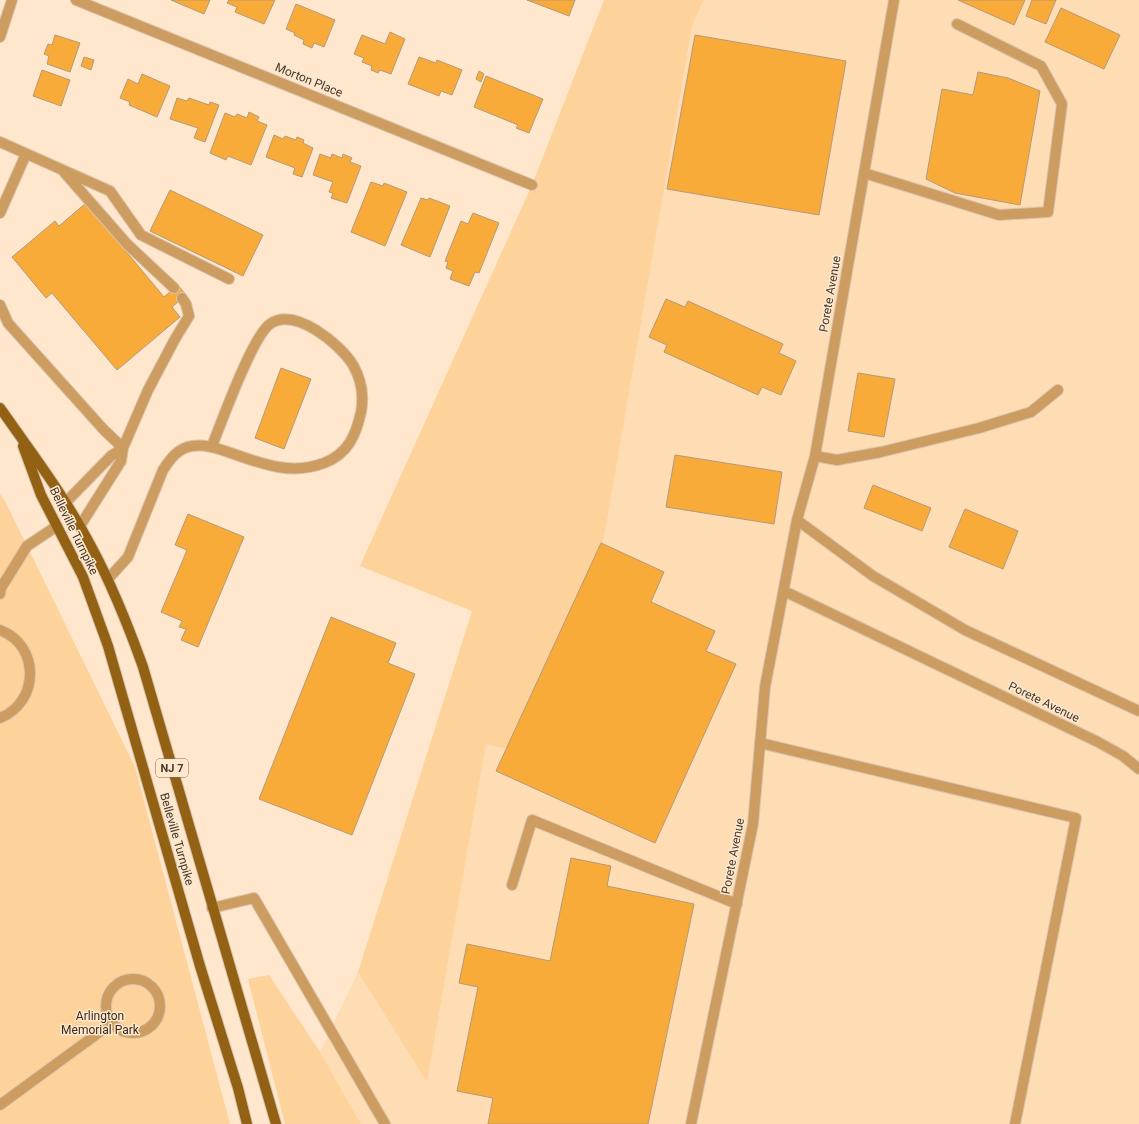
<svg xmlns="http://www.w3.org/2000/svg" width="1139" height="1124" viewBox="0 0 1139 1124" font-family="Roboto,sans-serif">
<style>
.built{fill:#fedcb4}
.green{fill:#fed29b}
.building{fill:#f9ab3a;stroke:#b4997a}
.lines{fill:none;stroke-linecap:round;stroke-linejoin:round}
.service-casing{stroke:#d9c4ac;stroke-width:12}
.minor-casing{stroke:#d9c4ac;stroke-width:12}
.tertiary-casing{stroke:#d9c4ac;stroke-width:12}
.primary-casing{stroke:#d9c4ac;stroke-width:12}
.service{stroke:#cc9c61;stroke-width:10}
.minor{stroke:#cc9c61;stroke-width:10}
.tertiary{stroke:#cc9c61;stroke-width:10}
.primary{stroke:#936113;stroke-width:10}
.labels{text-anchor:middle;stroke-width:3;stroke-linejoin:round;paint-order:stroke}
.shield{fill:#fee7cc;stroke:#7c6d5b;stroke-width:1}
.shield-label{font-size:11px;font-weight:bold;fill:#44392b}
.street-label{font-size:12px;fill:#44392b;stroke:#fee7cc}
.park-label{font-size:12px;fill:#3a2b19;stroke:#fee7cc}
</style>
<rect width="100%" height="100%" fill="#fee7cc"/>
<!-- built -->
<path class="built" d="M704 0H1139V1124H361L320 1052 358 972 427 1081 486 743 507 749 692 26Z"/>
<!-- green -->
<path class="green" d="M604 0H704L692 26 604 537 507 749 486 744 427 1082 358 972 472 611 360 566 532 185Z
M0 494 5 501 135 767 230 1124H0Z
M269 975 320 1052 361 1124H285L248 979Z"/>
<!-- building -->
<path class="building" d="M171 0H210L204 14Z
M229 0H275L264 24 235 12 237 7 227 3Z
M527 0H575L569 16Z
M958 0H1025L1014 25Z
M1032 0H1056L1046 24 1026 16Z
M296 4 335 20 324 47 314 43 312 48 303 44 304 40 294 35 295 33 286 29Z
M1061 8 1120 35 1104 69 1045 42Z
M390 32 405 39 391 74 380 70 378 73 371 70 372 66 362 62 364 58 354 54 362 35 385 44Z
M55 35 80 43 70 72 47 64 49 56 44 54 48 44 52 45Z
M695 35 846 61 819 215 667 189Z
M84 57 94 60 91 70 81 66Z
M419 57 436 63 437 60 462 70 452 95 441 91 439 96 408 84Z
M42 70 70 80 61 106 33 96Z
M479 71 484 74 481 82 476 79Z
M978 72 1008 78 1040 91 1020 205 955 193 926 179 942 89 973 95Z
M142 74 170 86 157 117 129 105 130 102 120 98 128 79 138 84Z
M486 76 543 99 529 133 516 128 518 125 474 107Z
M177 98 187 101 189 98 209 105 210 102 219 105 205 142 194 138 198 128 170 119Z
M249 112 259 117 257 121 267 125 251 165 228 156 226 160 210 153 225 113 235 117 237 114 247 118Z
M274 135 283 139 285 136 296 140 297 137 304 140 303 143 313 148 302 177 293 174 295 168 266 157Z
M320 154 331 158 332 154 342 158 343 154 352 158 350 162 361 166 347 203 331 198 333 193 329 192 333 182 313 175Z
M371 182 383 186 384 183 407 192 385 246 351 232Z
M170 190 263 235 243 276 150 231Z
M421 198 428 200 429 198 450 206 430 257 401 245Z
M86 203 164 297 178 285 186 295 172 307 180 317 117 370 52 293 46 298 12 257 55 221 59 226Z
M473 213 499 223 479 273 475 272 469 286 450 279 453 271 446 268 448 262 445 261 461 221 468 224Z
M666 299 685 307 688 301 783 344 779 353 796 361 781 395 762 387 758 395 664 352 667 345 649 337Z
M281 368 311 379 284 449 255 438Z
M858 373 895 379 884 437 848 431Z
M675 455 782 472 774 524 666 507Z
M873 485 931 508 922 531 864 508Z
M965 509 1018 531 1003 569 949 547Z
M188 514 244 537 198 647 181 640 186 629 179 627 182 621 161 612 187 550 175 545Z
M601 543 664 572 651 602 715 631 706 651 736 664 655 843 496 771Z
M331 617 396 643 388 663 415 674 352 835 259 799Z
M571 858 611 866 607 886 694 904 648 1124H488L493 1098 457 1091 478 987 459 983 467 944 550 961Z"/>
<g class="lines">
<!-- service casing -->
<g class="service-casing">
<path id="service" d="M0 142 110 191 141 235 229 279
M64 172 127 244 174 288
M864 173 999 215 1048 212 1062 104 1041 66 957 24
M0 213 26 154
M0 305 8 323 104 430 123 448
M815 456 837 460 881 452 979 428 1031 412 1058 390
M66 502 111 456 123 448
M797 520 873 576 965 630 1139 711
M80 526 121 461 123 448 148 390 175 339 189 316 186 304 182 298
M108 579 128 557 163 470C170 459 178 448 192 446 204 444 216 448 228 452 260 463 290 476 324 463 348 454 356 435 361 412 364 396 361 379 353 365 341 345 295 306 270 324 252 337 222 421 212 446
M0 594 1 588 27 546 57 526
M0 630C40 645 40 702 0 718
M760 743 1076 818 1015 1124
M512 885 532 820 737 904
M106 1006a27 27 0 1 1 54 0a27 27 0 1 1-54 0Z
M0 1105 112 1023"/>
</g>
<!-- minor casing -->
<g class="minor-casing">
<path id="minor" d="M76 0 532 185
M784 591 1098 742 1123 756 1139 769
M212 908 254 898 385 1124
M691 1124 753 824 765 687 797 520 815 456 894 0"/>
</g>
<!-- tertiary casing -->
<g class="tertiary-casing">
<path id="tertiary" d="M0 37 12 0"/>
</g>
<!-- primary casing -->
<g class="primary-casing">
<path id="primary" d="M0 408C32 453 65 497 91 546 112 585 128 625 143 667L276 1124
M23 446 41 495 83 577 108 646 200 966 238 1088 247 1124"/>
</g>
<!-- service -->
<use href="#service" class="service"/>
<!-- minor -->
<use href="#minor" class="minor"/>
<!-- tertiary -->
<use href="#tertiary" class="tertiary"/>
<!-- primary -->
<use href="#primary" class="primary"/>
</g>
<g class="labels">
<!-- shield labels -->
<rect class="shield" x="156" y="759" width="32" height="18" rx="3"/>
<g class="shield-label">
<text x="172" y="772">NJ 7</text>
</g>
<!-- street labels -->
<g class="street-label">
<text transform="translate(309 80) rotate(22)" y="4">Morton Place</text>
<text transform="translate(830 294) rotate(-80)" y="4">Porete Avenue</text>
<text transform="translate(74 531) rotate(64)" y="4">Belleville Turnpike</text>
<text transform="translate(1044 702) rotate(26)" y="4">Porete Avenue</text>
<text transform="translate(177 839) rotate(74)" y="4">Belleville Turnpike</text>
<text transform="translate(733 856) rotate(-79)" y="4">Porete Avenue</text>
</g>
<!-- park labels -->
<g class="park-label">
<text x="100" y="1020">Arlington<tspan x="100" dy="14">Memorial Park</tspan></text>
</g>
</g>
</svg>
